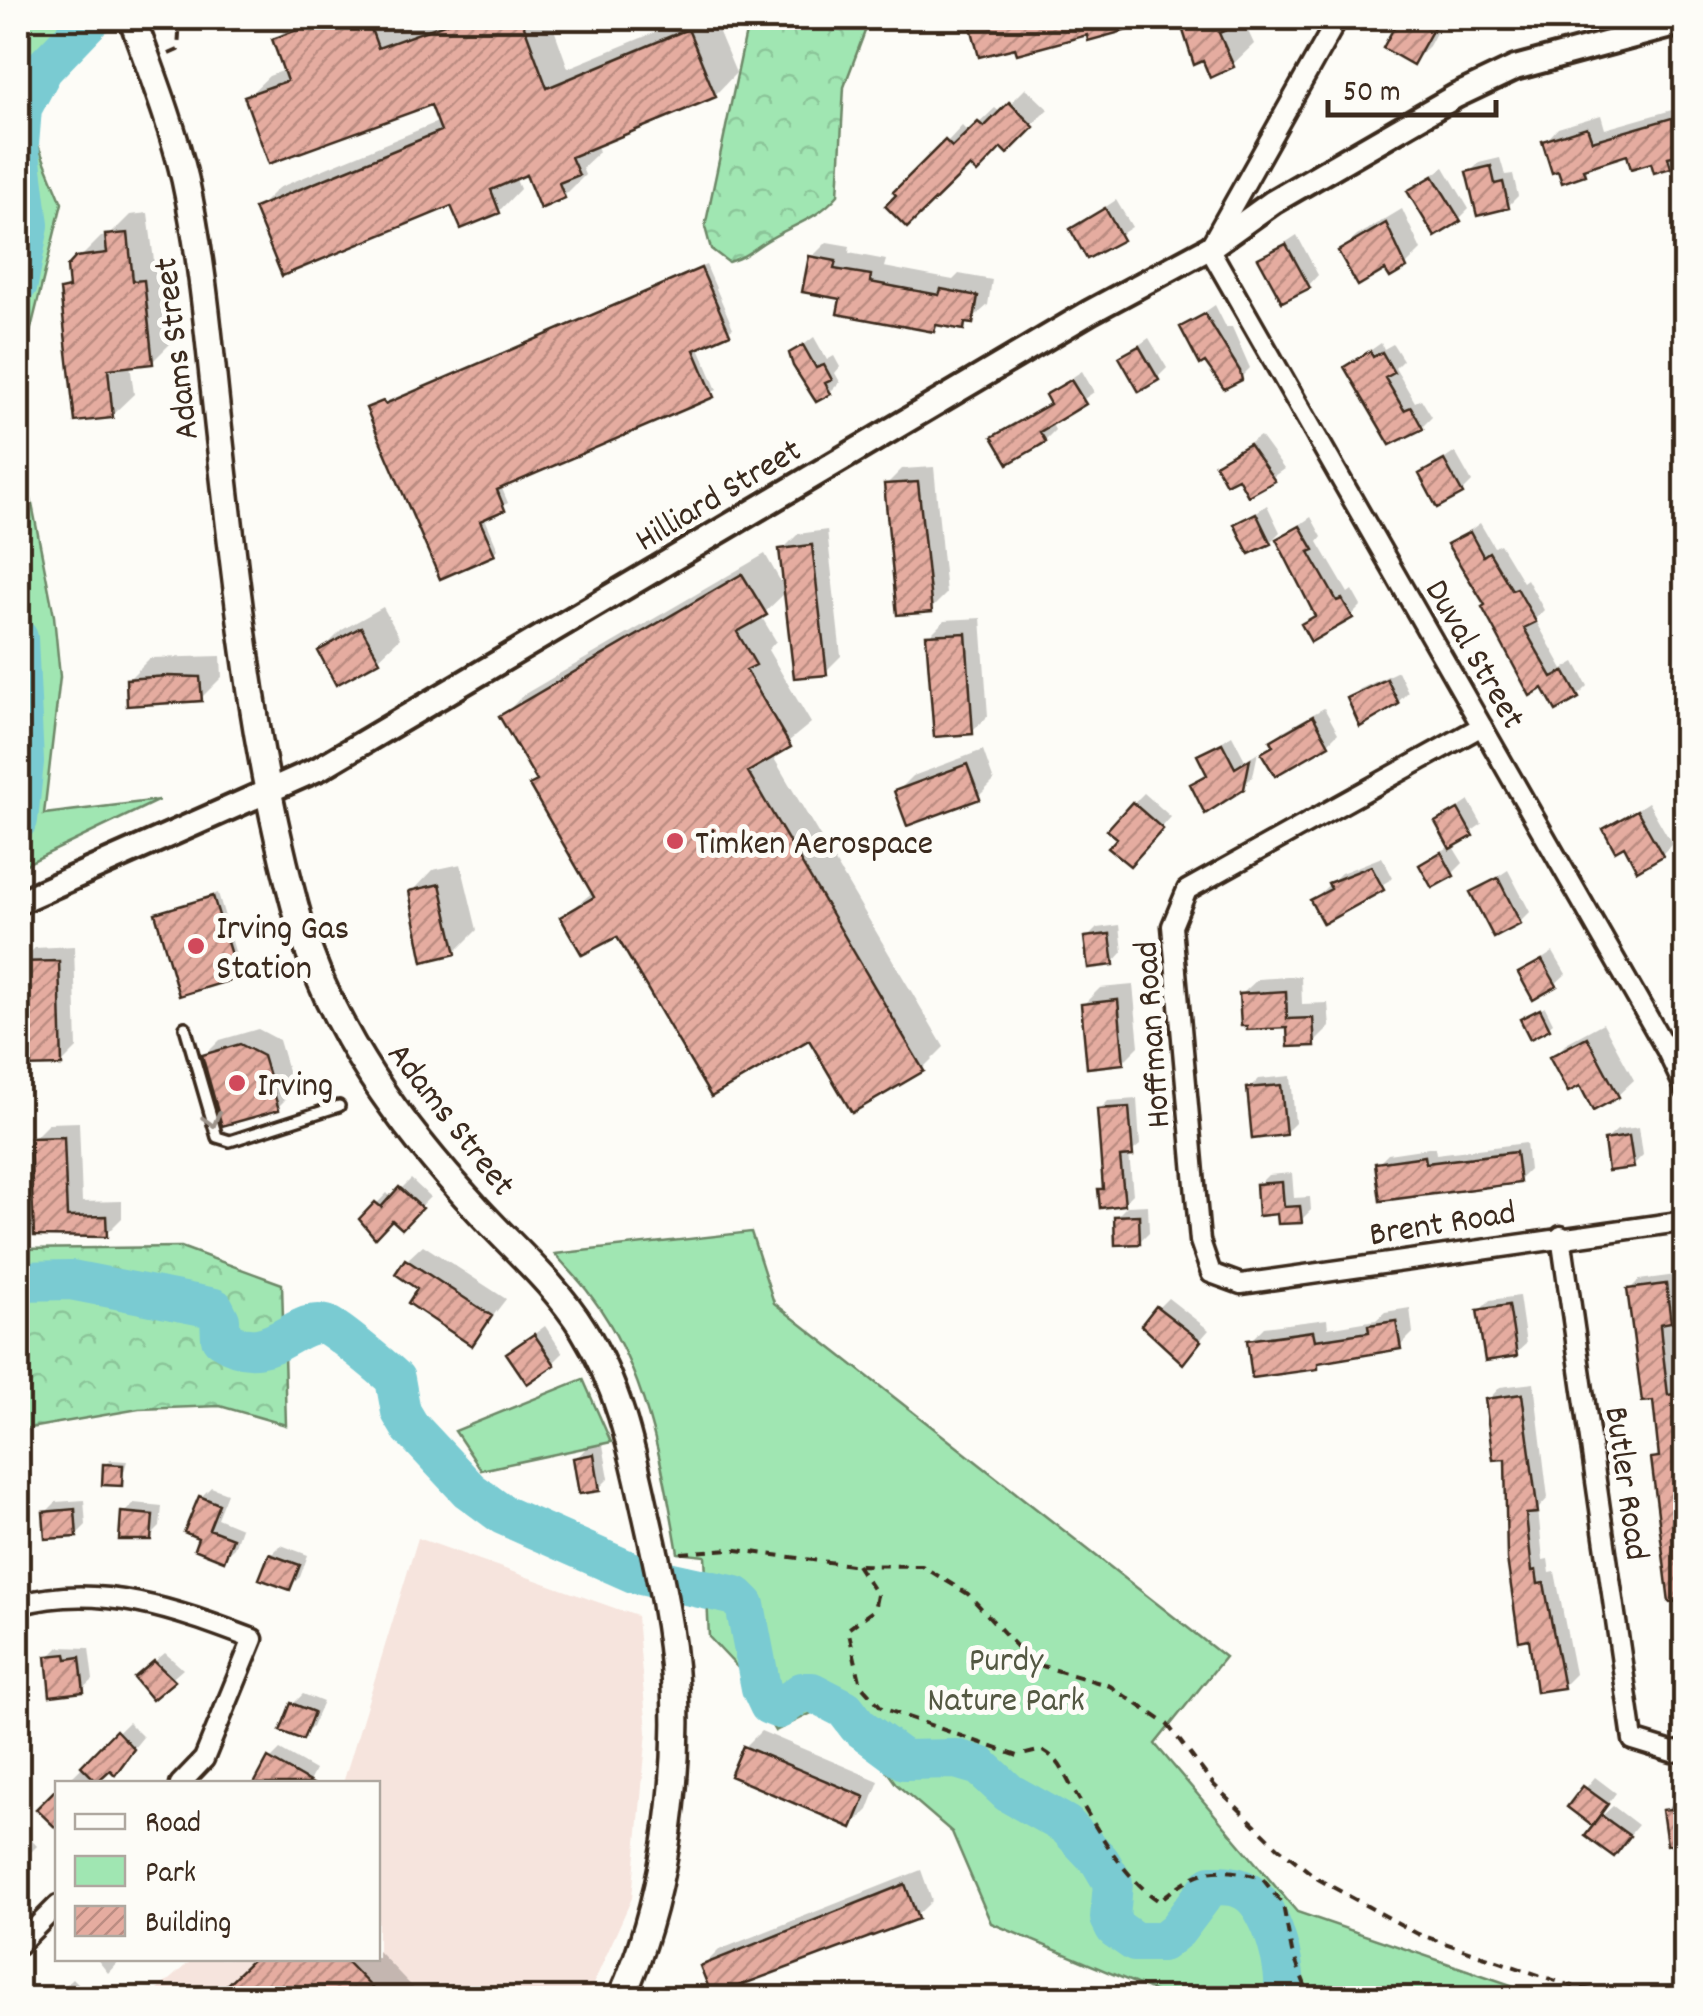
<svg xmlns="http://www.w3.org/2000/svg" width="1703" height="2016" viewBox="0 0 1703 2016" font-family="Dekko,sans-serif">
<style>
.built{fill:#f6e4dd}
.green{fill:#a0e6b2;stroke:#6e8868;stroke-width:2.5}
.forest{fill:url(#forest-crowns);stroke:#6e8868;stroke-width:2.5}
.shadow{fill:#0003}
.lines{fill:none;stroke-linecap:round;stroke-linejoin:round}
.river{stroke:#7acbd2;stroke-width:40}
.building{fill:url(#building-hatch);stroke:#3b2a1e;stroke-width:2.5}
.service-casing{stroke:#3b2a1e;stroke-width:16}
.minor-casing{stroke:#3b2a1e;stroke-width:25}
.tertiary-casing{stroke:#3b2a1e;stroke-width:30}
.secondary-casing{stroke:#3b2a1e;stroke-width:32}
.path{stroke:#3b2a1e;stroke-width:4;stroke-dasharray:10 8;stroke-linecap:butt}
.service{stroke:#fdfcf7;stroke-width:9}
.minor{stroke:#fdfcf7;stroke-width:18}
.tertiary{stroke:#fdfcf7;stroke-width:22}
.secondary{stroke:#fdfcf7;stroke-width:25}
.oneway{stroke:#9c938a}
.poi-dot{fill:#d1495b;stroke:#fdfcf7;stroke-width:4}
.labels{text-anchor:middle;stroke-width:10;stroke-linejoin:round;paint-order:stroke}
.street-label{font-size:35px;fill:#3b2a1e;stroke:#fdfcf7}
.poi-label{font-size:35px;fill:#3b2a1e;stroke:#fdfcf7;text-anchor:start}
.park-label{font-size:35px;fill:#545943;stroke:#fdfcf7}
</style>
<defs>
<pattern id="forest-crowns" width="20" height="18" patternUnits="userSpaceOnUse" patternTransform="scale(2.5)"><rect width="20" height="18" fill="#a0e6b2"/><path d="M2 6a3 3 0 1 1 6 0M12 15a3 3 0 1 1 6 0" fill="none" stroke="#8bc599"/></pattern>
<pattern id="building-hatch" width="6" height="6" patternUnits="userSpaceOnUse" patternTransform="scale(2.5)"><rect width="6" height="6" fill="#e5aca0"/><path d="M-1 1l2-2M0 6l6-6M5 7l2-2" fill="none" stroke="#bb8c82"/></pattern>
</defs>
<rect width="100%" height="100%" fill="#fdfcf7"/>
<filter id="ink" filterUnits="userSpaceOnUse"><feTurbulence type="fractalNoise" baseFrequency=".01" numOctaves="2"/><feDisplacementMap in="SourceGraphic" scale="20" xChannelSelector="R" yChannelSelector="G"/><feConvolveMatrix kernelMatrix="1 2 1 2 8 2 1 2 1" color-interpolation-filters="sRGB"/></filter>
<g filter="url(#ink)">
<!-- built -->
<path class="built" d="M418 1538 637 1616 647 1731 632 1898 587 1998H148L193 1959 378 1958V1784L343 1783Z"/>
<!-- green -->
<path class="green" d="M18 18H82L27 119 62 203 24 357 21 448 54 616 60 677 44 814 159 800 18 868Z
M751 1232 774 1303 1225 1657 1155 1744 1297 1912 1549 1998H1170L991 1923 952 1832 896 1784 836 1701 775 1731 740 1670 709 1637 705 1556 678 1553C663 1467 646 1368 591 1296 581 1281 567 1268 555 1254Z
M583 1379 611 1442 481 1470 455 1431Z"/>
<!-- forest -->
<path class="forest" d="M749 18H870L844 87 838 195C816 221 790 225 763 243 750 252 743 258 728 262L711 249 705 227Z
M181 1247 282 1284 286 1425 220 1406 139 1409 18 1430V1249Z"/>
<!-- shadow -->
<path class="shadow" d="M298 18H396L400 28 428 18H550L568 68 690 18H713L736 73 715 95 596 144 599 152 582 168 585 175 564 196 527 172 515 177 520 189 499 211 453 203 257 209 278 188 440 121 432 102 247 97 269 76 285 70 275 40Z
M978 18H1134L1122 29 981 54 973 23Z
M1182 18H1242L1254 44 1232 65 1193 43Z
M1402 18H1444L1429 46 1413 62 1386 47Z
M1026 88 1048 109 1007 150 1001 145 970 163 907 225 947 142 962 126 969 133 995 108 1001 113Z
M1686 106V150L1670 166 1629 152 1593 163 1584 173 1545 142 1558 128 1601 115 1605 129Z
M1500 158 1505 175 1513 174 1518 196 1508 206 1469 173 1479 163Z
M1444 167 1469 209 1459 219 1410 191Z
M1116 200 1132 227 1088 256 1073 229Z
M1402 209 1421 250 1405 266 1386 267 1341 251 1357 236Z
M148 213 154 261 164 260 174 340 152 362 130 364 134 394 112 415 62 291 71 282 70 268 101 237 109 236 130 215Z
M1297 235 1318 275 1308 286 1262 258Z
M827 242 850 246 849 253 886 260 884 267 953 280 959 274 992 280 988 305 963 327 939 323 934 329 811 258Z
M706 265 733 328 698 345 717 390 501 486 508 503 484 516 498 549 494 553 369 409Z
M1215 305 1226 327H1232L1250 368 1240 378 1183 327Z
M814 337 827 360 834 356 840 367 835 373 840 382 830 392 792 354Z
M1149 338 1167 368 1157 378 1122 357Z
M1381 343 1384 349 1393 344 1403 360 1395 368 1415 402 1421 399 1432 417 1422 427 1347 367Z
M1082 371 1094 392 1051 422 1055 430 1045 440 1008 460 995 438 1052 401 1049 396 1059 386Z
M1260 436 1284 469 1249 493 1239 475 1218 464Z
M1455 452 1472 482 1462 492 1422 475Z
M934 467 946 594 930 610 886 485 902 469Z
M1267 505 1280 532 1270 542 1237 525Z
M1311 517 1322 537 1318 542 1348 593 1352 590 1361 606 1351 616 1304 624 1314 614 1279 539Z
M1480 523 1494 547 1500 544 1523 582 1527 579 1544 610 1535 619 1563 669 1575 662 1588 686 1578 696 1544 685 1450 545Z
M827 530 841 656 825 672 786 592 761 616 776 641 768 650 811 723 772 755 944 1047 922 1069 810 1036 618 934 563 917 594 891 532 785 538 779 502 717 523 695 765 554 786 591 782 550 798 534Z
M383 607 400 638 378 659 321 651 342 630Z
M981 618 988 716 972 732 929 636 945 620Z
M221 656 222 677 201 698 128 680 150 658Z
M1398 671 1408 692 1398 702 1350 699 1360 689Z
M1324 708 1338 733 1328 743 1264 753 1283 731Z
M1232 735 1245 760 1258 752 1253 776 1242 787 1193 784 1208 771 1200 756Z
M983 750 994 781 978 797 897 792 913 776Z
M1144 793 1171 817 1139 853 1120 838 1134 803Z
M1469 801 1482 824 1452 845 1463 863 1452 874 1422 865 1451 845 1438 822Z
M1648 802 1672 844 1662 854 1624 843 1606 830Z
M1382 857 1393 878 1324 920 1313 900 1341 873Z
M461 864 477 930 455 952 412 892 433 870Z
M1508 870 1530 912 1520 922 1473 893Z
M218 893 241 972 237 976 158 914Z
M1120 925 1123 952 1113 963 1087 938 1097 928Z
M1686 938V968L1684 969 1673 950Z
M74 946 77 1048 61 1064 19 963 35 948Z
M1553 952 1566 974 1555 984 1521 973Z
M1301 976 1302 1004 1328 1003 1330 1027 1314 1043 1242 994 1258 979Z
M1133 985 1139 1046 1123 1062 1084 1004 1100 988Z
M1545 1007 1553 1023 1548 1027 1523 1019Z
M1603 1023 1634 1080 1618 1095 1581 1083 1552 1058 1568 1042Z
M258 1029 279 1040 294 1091 278 1107 204 1056 220 1040Z
M1291 1076 1295 1123 1285 1133 1249 1089 1259 1079Z
M1137 1099 1140 1145 1129 1154 1133 1194 1124 1203 1100 1190 1105 1186 1099 1110 1108 1101Z
M79 1122 82 1202 122 1201V1218L106 1234H36L33 1139 49 1123Z
M1639 1127 1643 1155 1633 1165 1606 1140 1617 1130Z
M1526 1143 1529 1170 1519 1180 1378 1164 1388 1154 1435 1147 1436 1154Z
M1292 1173 1294 1198 1310 1197 1311 1210 1301 1220 1280 1212 1258 1185 1268 1175Z
M411 1179 430 1197 402 1226 392 1217 362 1219 387 1193 392 1198Z
M1148 1205 1149 1232 1139 1242 1116 1217 1127 1206Z
M423 1245 506 1299 472 1343 420 1288 407 1260Z
M1676 1275 1680 1309 1670 1320 1677 1386 1686 1385V1598L1653 1459 1661 1451 1655 1398 1629 1290 1639 1280Z
M1519 1296 1526 1344 1515 1354 1480 1310 1490 1300Z
M1168 1298 1209 1330 1183 1360 1153 1337 1158 1308Z
M1410 1308 1413 1333 1399 1347 1324 1360 1317 1366 1250 1341 1264 1327 1327 1319 1328 1328 1376 1320 1385 1312Z
M545 1326 563 1353 553 1363 509 1353Z
M1534 1383 1548 1498 1538 1509 1543 1560 1548 1559 1550 1573 1555 1572 1575 1674 1563 1686 1532 1636 1521 1638 1506 1512 1512 1506 1507 1456 1488 1400 1500 1387Z
M603 1445 609 1478 599 1488 576 1459 586 1448Z
M110 1460 127 1461 121 1483 106 1465Z
M211 1487 227 1493 217 1518 241 1528 234 1548 223 1558 202 1536 201 1497Z
M84 1500 86 1525 76 1535 45 1513 56 1502Z
M134 1503 162 1506 160 1527 150 1537 124 1513Z
M281 1545 308 1555 300 1577 289 1587 271 1555Z
M59 1647 89 1648 93 1680 82 1690 49 1657Z
M165 1653 183 1669 152 1696 147 1668Z
M303 1694 323 1702 312 1727 302 1737 293 1704Z
M128 1722 143 1737 115 1771 110 1766 94 1784H65Z
M761 1731 879 1781 868 1810 852 1826 745 1747Z
M280 1750 315 1770 308 1784 270 1760Z
M1595 1777 1616 1793 1602 1812 1570 1807Z
M1686 1800V1841L1665 1811 1675 1801Z
M1613 1806 1638 1825 1614 1854 1602 1816Z
M23 1831 37 1846 18 1865V1836Z
M921 1870 932 1901 916 1916 703 1966 719 1950Z
M378 1951 423 1998H215L257 1958H378Z
M96 1958H122L108 1973Z
M73 1978 87 1992 81 1998H53Z"/>
<g class="lines">
<!-- river -->
<path class="river" d="M18 284 29 225 19 145 22 108 43 69 92 18
M18 638 24 762 18 820
M18 1281 71 1280 214 1308 220 1320 221 1338C270 1370 294 1316 326 1325 333 1326 388 1372 395 1379L401 1412 410 1427 469 1490 503 1515 636 1574 736 1596 745 1605 761 1688 769 1705 779 1709 802 1692H812L845 1709 858 1726 904 1760 956 1759 980 1766 1009 1793 1066 1825 1100 1861 1113 1883 1110 1918 1115 1928 1135 1942H1162L1177 1930 1211 1885C1224 1885 1239 1885 1250 1894 1272 1911 1289 1971 1283 1998"/>
</g>
<!-- building -->
<path class="building" d="M331 18H343L344 23 367 18 378 48 461 18H521L547 88 688 29 716 97 571 157 579 175 559 183 565 198 540 209 526 175 491 190 500 213 461 229 451 206 282 276 254 208 441 131 431 105 269 164 244 96 287 81 272 39Z
M989 18H1153V23L1088 41 1087 35 1017 54 1015 48 979 57 970 23Z
M1179 18H1220L1226 30 1219 33 1234 67 1210 78 1203 61 1194 65Z
M1399 18H1439L1413 65 1383 48Z
M1009 102 1034 127 1007 154 1001 148 977 173 970 166 907 228 885 206 896 195 893 192 945 140 952 147 978 122 984 127Z
M1682 115 1686 153 1668 157 1671 168 1654 173 1651 163 1631 169 1627 155 1583 169 1585 175 1562 183 1558 171 1552 173 1542 141 1587 127 1592 141Z
M1491 166 1495 184 1503 182 1509 208 1477 216 1466 172Z
M1433 176 1461 221 1435 237 1407 191Z
M1105 208 1123 240 1087 259 1070 229Z
M1386 223 1407 268 1390 278 1385 270 1358 286 1338 251Z
M128 233 133 281 144 280 153 364 108 369 113 418 75 422 60 290 69 288 67 267 76 257 107 253 105 235Z
M1286 244 1310 288 1282 302 1258 258Z
M809 256 836 261 834 269 871 275 870 282 939 295 941 289 978 296 973 324 965 323 964 330 936 325 934 332 837 314 840 299 802 292Z
M701 268 730 334 694 350 714 397 497 490 505 510 480 521 495 555 440 579 366 408 383 401 385 404Z
M1205 314 1240 371 1242 380 1224 389 1205 362 1200 365 1180 327Z
M803 345 816 368 824 365 832 380 825 383 831 394 816 402 793 366 789 353Z
M1139 346 1159 380 1139 392 1119 357Z
M1370 351 1373 357 1382 352 1394 373 1385 378 1404 410 1411 407 1423 429 1390 445 1344 367Z
M1071 380 1086 404 1040 432 1046 442 1008 464 992 437 1050 404 1045 395Z
M1249 444 1275 481 1248 496 1238 478 1226 484 1215 464Z
M1444 460 1463 494 1437 508 1419 474Z
M918 482 932 612 897 615 884 484Z
M1256 513 1271 544 1249 554 1234 524Z
M1300 526 1314 550 1309 552 1337 601 1342 599 1353 618 1311 642 1301 624 1315 616 1276 539Z
M1470 532 1483 556 1489 552 1512 590 1517 588 1536 622 1524 628 1552 677 1564 671 1579 698 1556 711 1543 688 1530 696 1482 607 1485 605 1447 544Z
M812 545 827 675 794 678 779 549Z
M742 574 767 615 737 632 756 665 746 670 791 747 748 772 924 1071 852 1113 809 1040 711 1097 617 937 582 955 560 917 594 897 529 785 537 781 499 716Z
M361 627 380 661 336 685 318 651Z
M966 633 973 734 934 737 926 635Z
M168 676 200 677 202 701 127 706 126 679Z
M1387 679 1399 704 1360 727 1347 698Z
M1313 716 1329 745 1275 776 1261 753 1273 746 1270 741Z
M1222 743 1235 768 1250 759 1244 789 1205 814 1190 784 1207 775 1197 755Z
M967 764 980 799 907 826 894 791Z
M1132 802 1163 829 1130 866 1108 848 1117 838 1107 830Z
M1458 809 1473 836 1450 849 1435 822Z
M1637 810 1663 856 1637 871 1624 846 1615 851 1603 829Z
M1441 852 1454 876 1432 888 1419 865Z
M1371 866 1384 890 1323 924 1310 900 1331 889 1328 883Z
M1498 878 1521 924 1494 938 1470 892Z
M440 884 456 954 423 962 409 891Z
M213 896 238 978 179 996 155 913Z
M1110 934 1114 965 1088 968 1084 937Z
M1542 960 1557 986 1533 1000 1518 973Z
M59 961 62 1066 20 1067 18 962Z
M1286 991 1287 1019 1313 1018 1315 1046 1288 1047 1287 1028 1247 1030V1026H1241L1239 994Z
M1118 1000 1124 1064 1087 1068 1081 1004Z
M1540 1009 1550 1029 1530 1039 1520 1019Z
M1587 1037 1619 1097 1593 1111 1580 1086 1568 1092 1549 1057Z
M240 1044 263 1056 279 1110 222 1126 202 1055Z
M1281 1085 1286 1135 1252 1139 1247 1088Z
M1129 1107 1133 1156 1120 1157 1125 1205 1100 1208 1098 1189H1103L1097 1109Z
M1629 1136 1634 1168 1608 1171 1604 1140Z
M64 1137 67 1217 106 1216 107 1237 34 1236 30 1138Z
M1516 1152 1520 1183 1380 1201 1375 1163 1425 1156 1426 1163Z
M1282 1182 1284 1207 1300 1206 1302 1223 1278 1224 1277 1214 1258 1216 1256 1184Z
M399 1187 422 1208 402 1229 392 1220 375 1238 359 1219 375 1202 381 1207Z
M1139 1215 1140 1244 1115 1245 1114 1216Z
M405 1259 492 1316 472 1346 408 1303 417 1289 395 1274Z
M1666 1284 1671 1322 1660 1324 1661 1336 1668 1395 1680 1393 1683 1421 1677 1422 1686 1491V1601L1669 1602 1651 1458 1659 1457 1653 1401 1642 1402 1627 1289Z
M1509 1305 1517 1356 1485 1361 1477 1310Z
M1156 1306 1201 1341 1183 1364 1141 1325Z
M1396 1321 1401 1349 1318 1363V1369L1252 1378 1247 1340 1313 1331 1315 1340 1369 1332 1368 1325Z
M534 1334 555 1365 527 1384 506 1353Z
M1522 1394 1538 1513 1526 1514 1532 1571 1536 1570 1538 1584 1544 1583 1564 1688 1536 1692 1529 1639 1519 1641 1507 1559 1505 1459 1493 1460 1485 1399Z
M594 1454 600 1491 579 1494 573 1458Z
M103 1464 123 1465 122 1486 102 1485Z
M199 1496 219 1504 209 1529 233 1538 224 1561 194 1549 198 1538 184 1532Z
M75 1509 77 1537 45 1539 43 1512Z
M121 1512 153 1515 151 1540H119Z
M269 1554 300 1565 290 1590 259 1579Z
M66 1654 67 1659 80 1657 84 1692 50 1696 46 1656Z
M154 1661 175 1681 152 1700 134 1678Z
M291 1703 314 1712 303 1740 280 1731Z
M116 1730 134 1749 115 1775 110 1770 97 1782 81 1766Z
M743 1746 865 1797 852 1828 730 1776Z
M268 1758 313 1784H254Z
M1583 1786 1608 1804 1592 1826 1567 1807Z
M58 1787V1830L36 1809Z
M1686 1807V1843L1667 1845 1662 1810Z
M1601 1815 1630 1836 1614 1857 1585 1836Z
M905 1884 918 1919 712 1996 700 1966Z
M254 1958H343L382 1998H213Z"/>
<g class="lines">
<!-- service casing -->
<g class="service-casing">
<path id="service" d="M185 1027 217 1137 230 1141 339 1106"/>
</g>
<!-- minor casing -->
<g class="minor-casing">
<path id="minor" d="M1338 18 1209 248 1666 1049 1686 1091
M1482 726 1187 890 1172 926 1200 1241 1211 1273 1241 1284 1686 1221
M1666 1049 1686 1037
M1561 1236 1633 1740 1672 1752 1686 1750
M18 1605C99 1582 177 1610 253 1639L204 1759 180 1784
M18 1945 58 1905"/>
</g>
<!-- tertiary casing -->
<g class="tertiary-casing">
<path id="tertiary" d="M18 902 320 768 1090 312 1209 248 1273 202 1456 96 1515 68 1686 22"/>
</g>
<!-- secondary casing -->
<g class="secondary-casing">
<path id="secondary" d="M132 18C151 71 172 124 185 179 204 266 210 354 220 442 238 605 255 766 300 924 333 1035 400 1125 478 1210 513 1248 555 1284 583 1329 618 1385 631 1445 645 1509 658 1567 672 1627 675 1687 680 1788 663 1906 621 1998"/>
</g>
<!-- path -->
<path class="path" d="M169 54 178 50 180 18
M681 1553 729 1549 851 1565 922 1566 968 1594 1032 1663 1110 1686 1167 1724 1214 1785 1278 1847 1318 1879 1418 1934 1568 1985 1631 1998
M857 1565 877 1595 874 1610 848 1629 861 1685 882 1708 1018 1756 1042 1750C1063 1762 1062 1772 1074 1791 1098 1830 1121 1875 1159 1901 1199 1868 1212 1865 1262 1878L1283 1905 1292 1952 1310 1998"/>
<!-- service -->
<use href="#service" class="service"/>
<!-- minor -->
<use href="#minor" class="minor"/>
<!-- tertiary -->
<use href="#tertiary" class="tertiary"/>
<!-- secondary -->
<use href="#secondary" class="secondary"/>
</g>
<!-- one-way arrows -->
<defs><path id="oneway-chevron" d="M-2-3.5L2.5 0L-2 3.5" fill="none" stroke-width="1.6" stroke-linecap="round" stroke-linejoin="round" transform="scale(2.5)"/></defs>
<use class="oneway" href="#oneway-chevron" transform="translate(212 1120) rotate(74)"/>
</g>
<!-- markers -->
<g class="poi-dot">
<circle cx="675" cy="841" r="10"/>
<circle cx="196" cy="946" r="10"/>
<circle cx="237" cy="1083" r="10"/>
</g>
<g class="labels">
<!-- street labels -->
<g class="street-label">
<text transform="translate(174 349) rotate(-97)" y="12">Adams Street</text>
<text transform="translate(717 493) rotate(-31)" y="12">Hilliard Street</text>
<text transform="translate(1477 653) rotate(60)" y="12">Duval Street</text>
<text transform="translate(1150 1035) rotate(-94)" y="12">Hoffman Road</text>
<text transform="translate(453 1118) rotate(52)" y="12">Adams Street</text>
<text transform="translate(1442 1221) rotate(-9)" y="12">Brent Road</text>
<text transform="translate(1629 1483) rotate(82)" y="12">Butler Road</text>
</g>
<!-- poi labels -->
<g class="poi-label">
<text x="695" y="853">Timken Aerospace</text>
<text x="216" y="938">Irving Gas<tspan x="216" dy="40">Station</tspan></text>
<text x="257" y="1095">Irving</text>
</g>
<!-- park labels -->
<g class="park-label">
<text x="1006" y="1670">Purdy<tspan x="1006" dy="40">Nature Park</tspan></text>
</g>
</g>
<!-- margin -->
<rect width="1703" height="2016" fill="none" stroke="#fdfcf7" stroke-width="60"/>
<rect x="30" y="30" width="1643" height="1956" fill="none" stroke="#3b2a1e" stroke-width="4" filter="url(#ink)"/>
<!-- legend -->
<rect x="55" y="1781" width="325" height="180" fill="#fdfcf7" stroke="#afa8a0" stroke-width="2.5"/>
<rect x="75" y="1814" width="50" height="15" fill="#fdfcf7" stroke="#afa8a0" stroke-width="2.5"/>
<text x="145" y="1831" font-size="30" fill="#3b2a1e">Road</text>
<rect x="75" y="1856" width="50" height="30" fill="#a0e6b2" stroke="#afa8a0" stroke-width="2.5"/>
<text x="145" y="1881" font-size="30" fill="#3b2a1e">Park</text>
<rect x="75" y="1906" width="50" height="30" fill="url(#building-hatch)" stroke="#afa8a0" stroke-width="2.5"/>
<text x="145" y="1931" font-size="30" fill="#3b2a1e">Building</text>
<!-- scale -->
<path d="M1328 100v15h168v-15" fill="none" stroke="#3b2a1e" stroke-width="5"/>
<text x="1343" y="100" font-size="30" fill="#3b2a1e" stroke="#fdfcf7" stroke-width="8" paint-order="stroke">50 m</text>
</svg>
